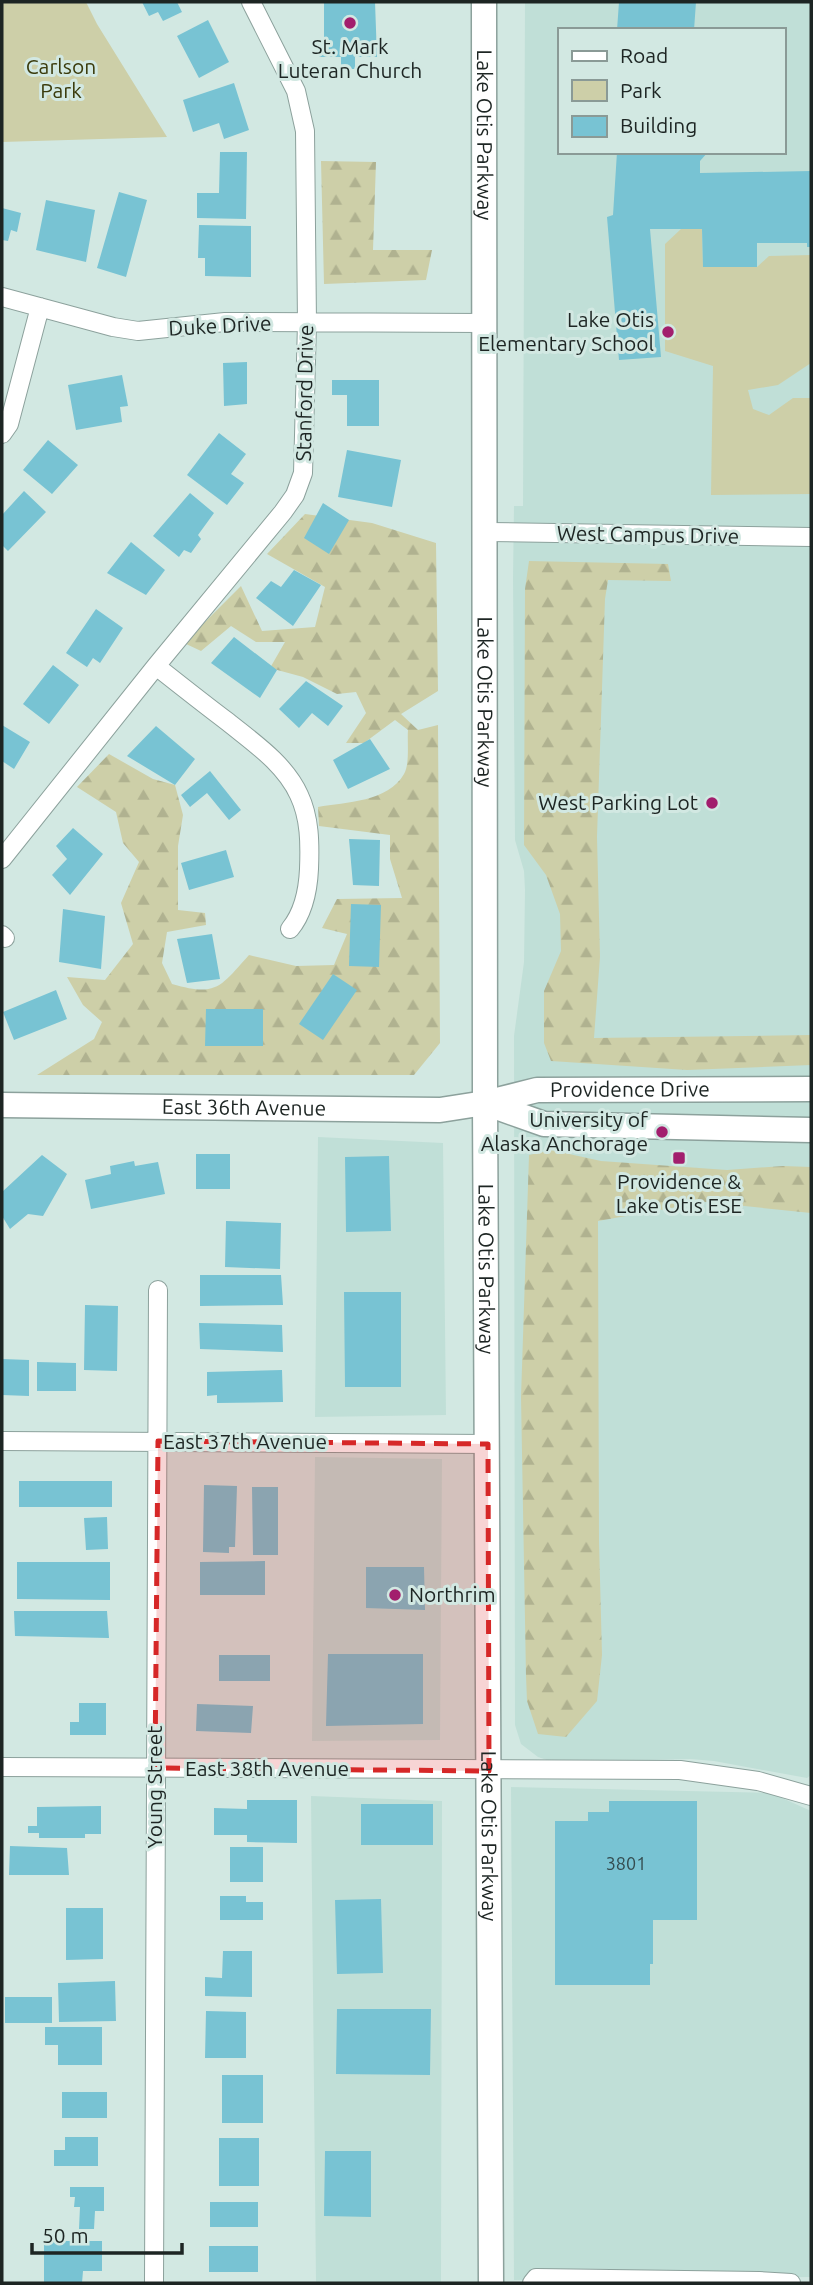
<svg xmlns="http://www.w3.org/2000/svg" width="813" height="2285" viewBox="0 0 813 2285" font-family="Ubuntu,sans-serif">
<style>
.built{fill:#c0dfd7;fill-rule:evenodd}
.green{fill:#cdcfa8}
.forest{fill:url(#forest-firs)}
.building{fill:#78c3d3}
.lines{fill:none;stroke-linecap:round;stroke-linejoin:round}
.minor-casing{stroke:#8ca19c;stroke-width:20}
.secondary-casing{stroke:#8ca19c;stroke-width:27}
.minor{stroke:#fff;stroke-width:18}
.secondary{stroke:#fff;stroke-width:24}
.marked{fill:#d62828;fill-opacity:0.2;stroke:#d62828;stroke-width:5;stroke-dasharray:14 9;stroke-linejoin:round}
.poi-dot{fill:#a21e6d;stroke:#d2e8e2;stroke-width:2.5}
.labels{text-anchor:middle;stroke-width:6;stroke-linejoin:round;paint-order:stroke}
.number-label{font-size:18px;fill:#344c4f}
.poi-label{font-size:21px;fill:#1d2523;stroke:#d2e8e2;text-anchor:end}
.park-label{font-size:21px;fill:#3a3b0c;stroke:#d2e8e2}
.street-label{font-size:21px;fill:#1d2523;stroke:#d2e8e2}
</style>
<defs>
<pattern id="forest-firs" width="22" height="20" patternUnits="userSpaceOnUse" patternTransform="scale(1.75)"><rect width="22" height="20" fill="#cdcfa8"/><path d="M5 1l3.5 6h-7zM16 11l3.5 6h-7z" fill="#b0b290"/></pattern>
</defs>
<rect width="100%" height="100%" fill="#d2e8e2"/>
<!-- built -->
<path class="built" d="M525 2H811V1775L807 1778 714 1761 690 1759 568 1762 547 1760 538 1757 521 1744 515 1725 514 1036 524 962 525 890 524 871 515 840 513 578 514 506H523ZM559 30H783V152H559Z
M318 1137 443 1143 446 1415 315 1417Z
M315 1457 442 1459 440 1740 312 1741Z
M511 1787 771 1793 811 1811V2277L514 2280Z
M311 1796 442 1801 441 2283H316Z"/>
<!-- green -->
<path class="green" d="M2 2H86L97 24 167 137 2 142Z
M681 229H702L703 267H757L769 256 811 255V363L778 385 748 390 753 409 769 415 793 398H811V494L711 495 713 366 665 351V244Z"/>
<!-- forest -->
<path class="forest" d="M321 161 376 162 373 250H432L426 280 324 284Z
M305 514 372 523 436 543 438 691 401 714 418 730 438 725 440 1043 414 1075H37L94 1039 102 1022 83 1005 67 977 105 980 133 944 121 903 139 862 123 843 116 812 77 787 109 754 153 779 175 785 183 815 178 846V910L205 913 206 925 167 932 162 963 172 984C217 997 220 987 249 955L296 966 334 965 347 934 322 928 337 899 402 898 390 859V835L319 826 318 807C346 802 388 802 404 774 410 764 407 742 408 730L395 720 364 743H346L366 713 356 692 337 694 303 677 270 668 285 642H256L231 626 201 651 184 643 241 586 262 631 315 627 325 587 267 554Z
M529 561 668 564 671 581 608 580 605 599 597 837 600 957 594 1038 811 1035V1065L687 1070 551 1061 544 1043V991L561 951 560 914 546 875 524 845 525 589Z
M551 1150 601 1161 727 1170 783 1166 811 1167V1213L705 1202 598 1221 599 1541 602 1655 597 1701 566 1737 538 1734 527 1701 526 1676 521 1397 529 1155Z"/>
<!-- building -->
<path class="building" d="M142 2H177L182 12 163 21 158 12 149 16Z
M324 2H375L377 57H355V69H341V57H319V45H324Z
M619 2H696L694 30H617Z
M208 20 229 62 199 78 177 36Z
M234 83 249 130 224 139 219 123 193 132 183 100Z
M220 152H247L246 219 197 218V193H219Z
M617 152H708L700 161V173L811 171V247H807V243H757V267H703L702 229H650L661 357 619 360 607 217 613 215Z
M119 192 147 200 126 277 97 268Z
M46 200 95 210 86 262 36 250Z
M2 208 21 213 17 232 11 230 8 241 2 240Z
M199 225 251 226V277L205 276V258H198Z
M247 362V404L224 406 223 363Z
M122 375 128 406 120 407 122 422 76 430 68 385Z
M332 380H379V426H347V395H332Z
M219 433 246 454 231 474 244 483 227 505 187 475Z
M48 440 78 465 52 494 23 470Z
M347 450 401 460 392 507 338 497Z
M24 491 46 512 8 551 2 545V515Z
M190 493 214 513 198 535 201 539 191 553 184 550 179 557 153 536Z
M323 503 349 520 329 554 304 538Z
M131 542 165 570 146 595 107 573Z
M294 570 321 585 293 626 256 598 271 581 281 587Z
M96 609 123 628 100 663 93 658 87 667 66 653Z
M234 637 277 670 260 698 211 663Z
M53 665 79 685 49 724 23 704Z
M306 681 343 706 328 726 312 713 299 728 279 709Z
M2 725 30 742 14 769 2 761Z
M156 726 195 759 175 785 127 756Z
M370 739 390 769 348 789 333 760Z
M210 771 241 810 229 820 207 793 190 807 181 795Z
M73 828 103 854 70 895 52 875 67 859 56 846Z
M349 839 380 840 379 886 353 885Z
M226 850 234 877 189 890 181 863Z
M351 904 381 905 379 967 349 966Z
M63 909 105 916 101 969 59 962Z
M212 934 220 979 187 983 177 939Z
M333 974 357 990 323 1040 299 1024Z
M56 990 67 1019 14 1040 3 1012Z
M206 1009H263V1046H205Z
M196 1154H230V1189H196Z
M42 1155 67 1174 43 1216 28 1214 10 1229 2 1216V1192Z
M389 1156 391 1231 346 1232 345 1157Z
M134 1161 135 1166 158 1162 165 1194 91 1209 85 1180 111 1174 110 1166Z
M226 1221 281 1223 280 1269 225 1267Z
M200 1275H281L283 1305 200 1306Z
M344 1292H401V1387H345Z
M85 1305 118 1306 117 1371 84 1370Z
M199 1323 282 1325 283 1352 200 1349Z
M2 1359 29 1360V1396L2 1395Z
M37 1362 76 1363V1391H37Z
M282 1370 283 1402 217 1403V1395L207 1396V1372Z
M19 1481H112V1507H19Z
M204 1485 237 1486 235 1547H229V1553L203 1552Z
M252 1487H278V1555H253Z
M107 1517 108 1549 86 1550 84 1518Z
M265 1561V1595H200V1562Z
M17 1562H110V1600L17 1599Z
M366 1567H424L425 1610 366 1608Z
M14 1611H107L109 1638 15 1636Z
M328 1654H423V1724L326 1726Z
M219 1655H270V1681H219Z
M79 1703H106V1735H70V1722H79Z
M197 1704 253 1706 251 1733 196 1731Z
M247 1800H297V1843L247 1842V1835H214V1808L247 1809Z
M609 1801H697V1920H653V1964H650V1985H555V1821H588V1812H609Z
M361 1804H433V1845H361Z
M101 1806V1834H85V1838H39V1833H28V1826H37V1807Z
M10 1846 67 1848 69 1875H9Z
M230 1847H263V1882H230Z
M220 1896H246V1902H263V1920H220Z
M381 1899 383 1973 337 1974 335 1900Z
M66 1908H103V1959L66 1960Z
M223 1951H252V1997L205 1996V1977L222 1978Z
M115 1981 116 2021 59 2022 58 1983Z
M5 1997H52V2023H5Z
M337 2009H431L430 2075 336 2074Z
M206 2011 246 2012V2058H205Z
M45 2027H102V2065H58V2045H45Z
M222 2075H263V2123H222Z
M62 2092H107V2118H62Z
M65 2137H98V2166H54V2150H65Z
M219 2138H259V2186H219Z
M325 2151H371V2217L324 2216Z
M70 2187H104V2211H95L94 2229H79L80 2207H74L75 2197H70Z
M210 2202H258V2227H210Z
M44 2241H102V2271H83L82 2283 44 2282Z
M209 2246H258V2272H209Z"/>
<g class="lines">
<!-- minor casing -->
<g class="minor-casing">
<path id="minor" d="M2 297 113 327 138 331 225 322 485 323
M2 434 9 424 40 307
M486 532 811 537
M156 666C180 685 204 704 228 722 254 743 285 764 299 795 310 818 310 844 309 869 308 891 304 912 290 929
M2 859 156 666 283 512 295 495 303 473 307 323 305 131 296 91 251 2
M2 935 5 938
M2 1441 488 1444
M2 1767 680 1770 758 1781 811 1796
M154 2283 158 1290
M532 2283 536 2278 759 2281 791 2283"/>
</g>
<!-- secondary casing -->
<g class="secondary-casing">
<g id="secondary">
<path id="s1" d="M484 2 485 1103 491 2283"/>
<path d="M485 1103 544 1124 811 1130"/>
<path id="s2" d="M2 1105 440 1110 485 1103 537 1090 811 1089"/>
</g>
</g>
<!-- minor -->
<use href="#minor" class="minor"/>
<!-- secondary -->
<use href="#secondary" class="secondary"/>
</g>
<!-- marked area -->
<path class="marked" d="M158 1441 488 1444 489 1771 155 1768Z"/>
<!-- markers -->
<g class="poi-dot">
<circle cx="350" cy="23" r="7"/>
<circle cx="668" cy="332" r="7"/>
<circle cx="712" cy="803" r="7"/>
<circle cx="662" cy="1132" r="7"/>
<rect x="672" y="1151" width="14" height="14" rx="3.5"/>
<circle cx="395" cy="1595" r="7"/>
</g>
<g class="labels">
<!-- number labels -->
<g class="number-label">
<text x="626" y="1870">3801</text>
</g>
<!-- poi labels -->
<g class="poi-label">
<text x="350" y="54" text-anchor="middle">St. Mark<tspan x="350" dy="24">Luteran Church</tspan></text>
<text x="654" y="327">Lake Otis<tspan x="654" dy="24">Elementary School</tspan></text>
<text x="698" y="810">West Parking Lot</text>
<text x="648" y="1127">University of<tspan x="648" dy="24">Alaska Anchorage</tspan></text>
<text x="679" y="1189" text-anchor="middle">Providence &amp;<tspan x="679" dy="24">Lake Otis ESE</tspan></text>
<text x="409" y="1602" text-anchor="start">Northrim</text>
</g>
<!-- park labels -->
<g class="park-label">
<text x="61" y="74">Carlson<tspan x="61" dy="24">Park</tspan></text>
</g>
<!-- street labels -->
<g class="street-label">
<text dy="7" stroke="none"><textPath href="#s1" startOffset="133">Lake Otis Parkway</textPath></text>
<text transform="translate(220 326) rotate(-3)" y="7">Duke Drive</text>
<text transform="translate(305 393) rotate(-89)" y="7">Stanford Drive</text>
<text transform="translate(648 535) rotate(1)" y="7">West Campus Drive</text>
<text dy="7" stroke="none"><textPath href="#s1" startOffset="700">Lake Otis Parkway</textPath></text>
<text dy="7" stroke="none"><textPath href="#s2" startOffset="630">Providence Drive</textPath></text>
<text dy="7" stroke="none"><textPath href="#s2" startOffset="242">East 36th Avenue</textPath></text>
<text dy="7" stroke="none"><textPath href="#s1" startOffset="1267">Lake Otis Parkway</textPath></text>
<text x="245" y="1449">East 37th Avenue</text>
<text x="267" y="1776">East 38th Avenue</text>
<text transform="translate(155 1787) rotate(-90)" y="7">Young Street</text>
<text dy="7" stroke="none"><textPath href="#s1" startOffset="1834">Lake Otis Parkway</textPath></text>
</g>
</g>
<!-- border -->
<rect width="813" height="2285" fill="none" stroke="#1d2523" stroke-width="7"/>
<!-- legend -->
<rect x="558" y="28" width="228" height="126" fill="#d2e8e2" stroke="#8a9a96" stroke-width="2"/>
<rect x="572" y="51" width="35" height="10" fill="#ffffff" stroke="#8a9a96" stroke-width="2"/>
<text x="620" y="63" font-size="21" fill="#1d2523">Road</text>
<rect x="572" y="80" width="35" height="21" fill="#cdcfa8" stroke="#8a9a96" stroke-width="2"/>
<text x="620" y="98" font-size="21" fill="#1d2523">Park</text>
<rect x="572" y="116" width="35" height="21" fill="#78c3d3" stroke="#8a9a96" stroke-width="2"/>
<text x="620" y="133" font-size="21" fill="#1d2523">Building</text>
<!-- scale -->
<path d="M32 2243v10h150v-10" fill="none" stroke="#1d2523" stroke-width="3.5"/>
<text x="42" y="2243" font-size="21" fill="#1d2523" stroke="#d2e8e2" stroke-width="5" paint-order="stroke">50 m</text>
</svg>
